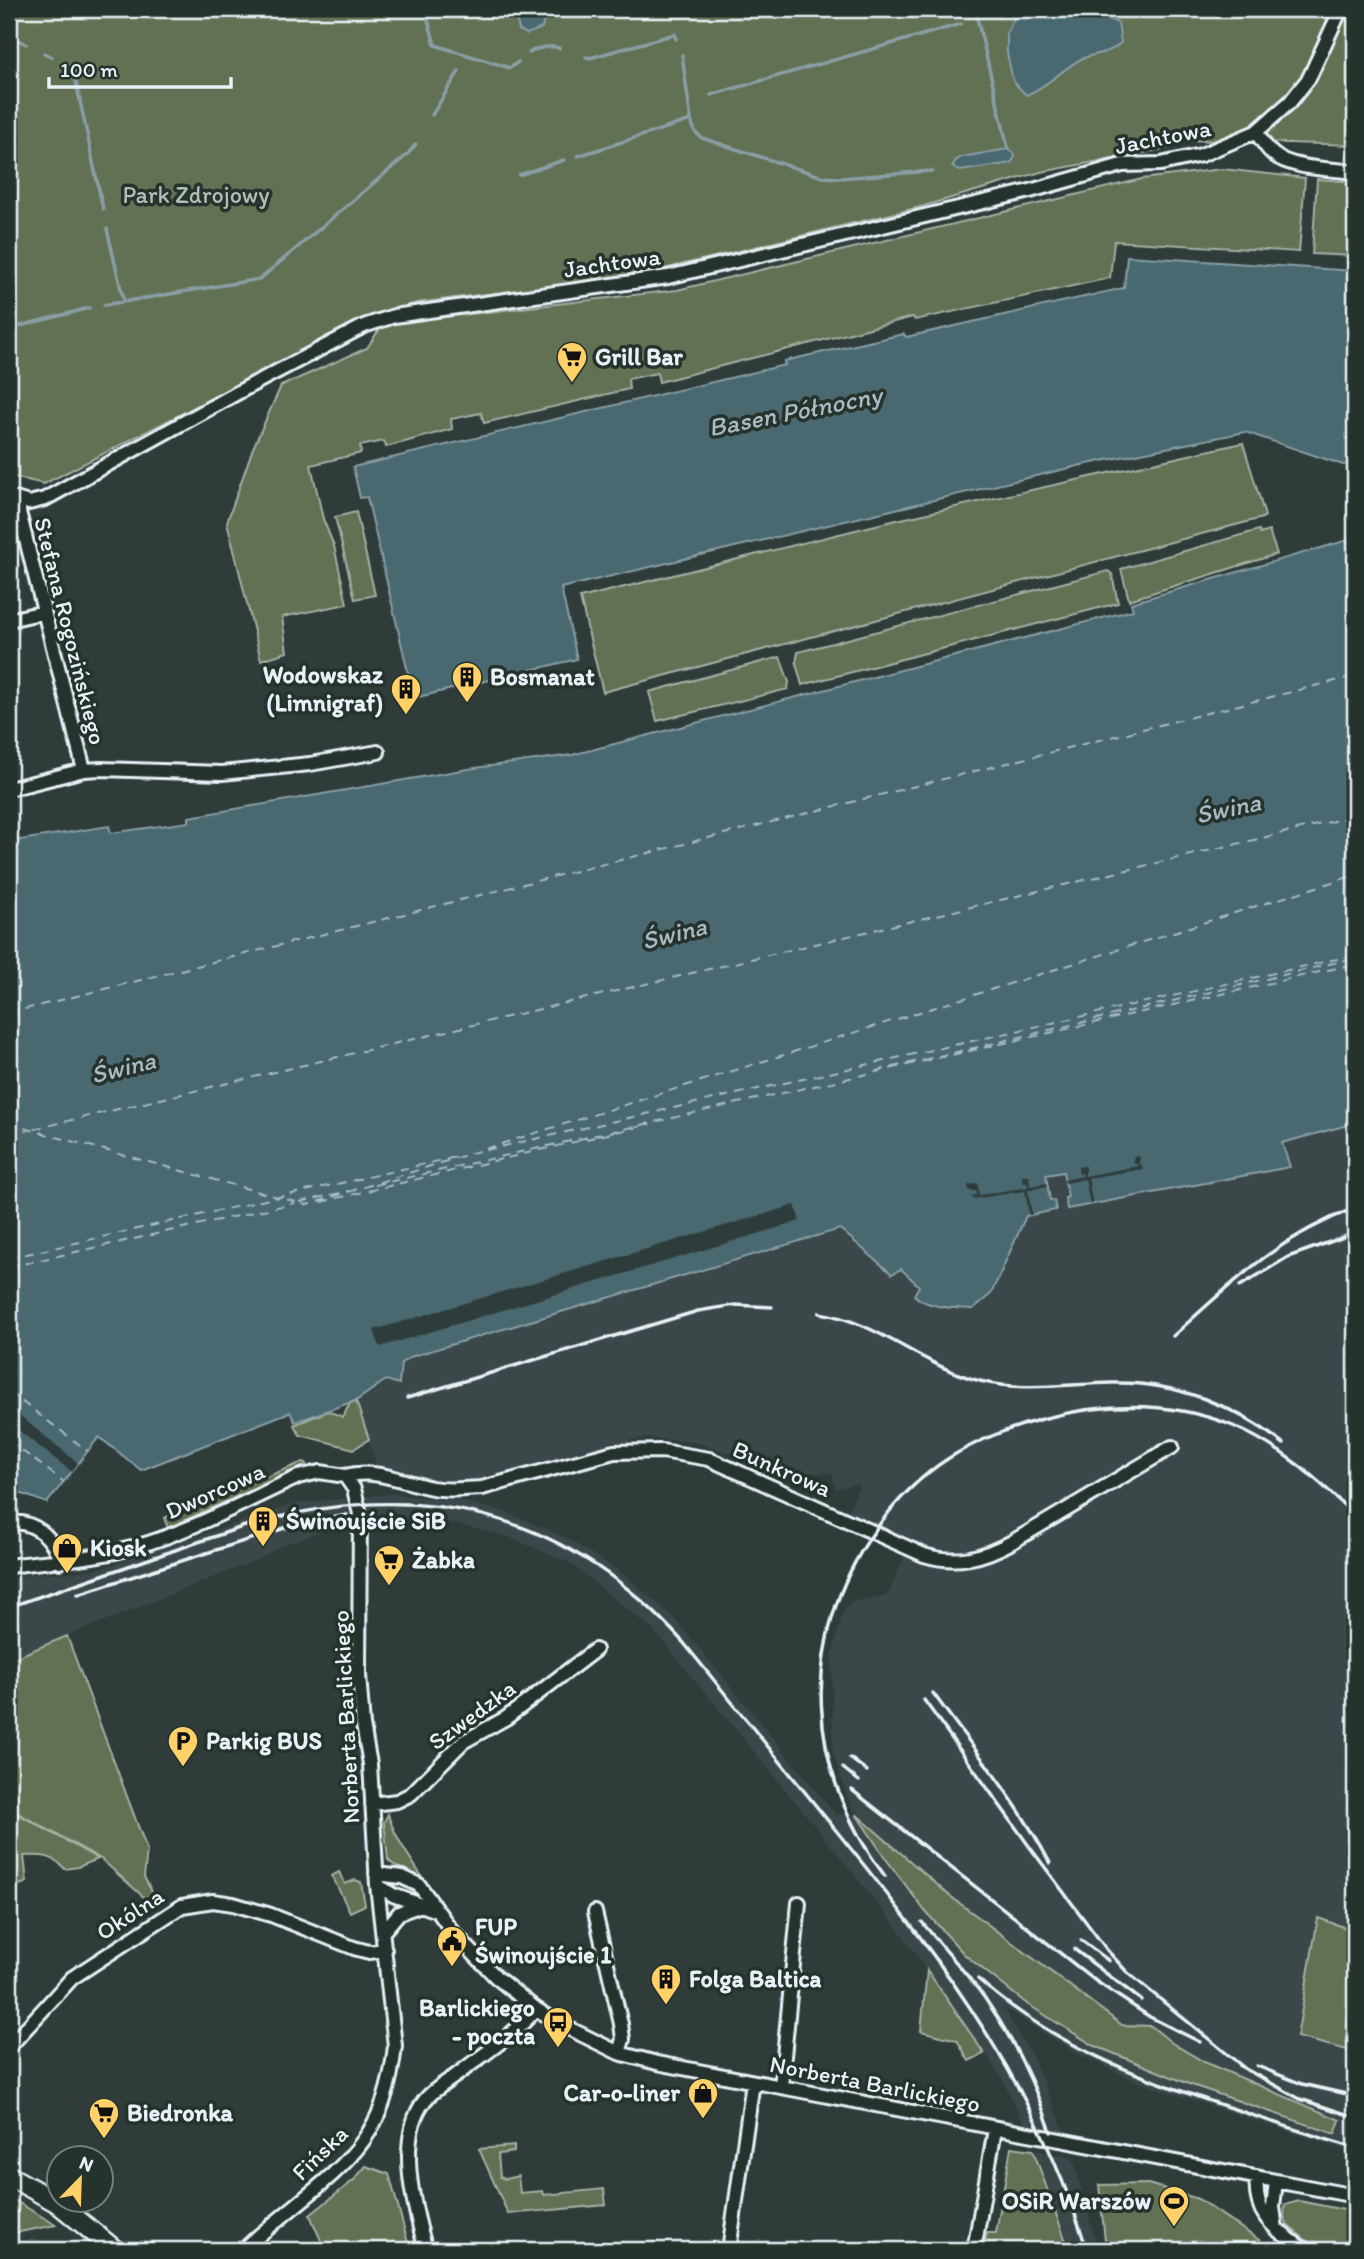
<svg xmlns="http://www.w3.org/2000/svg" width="1364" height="2259" viewBox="0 0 1364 2259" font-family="Itim,sans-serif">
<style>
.built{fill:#3a4749;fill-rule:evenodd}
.green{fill:#627052;stroke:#a5b0a5;stroke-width:2}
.water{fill:#496870;stroke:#899fa6;stroke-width:2}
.pier{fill:#2f3c3a}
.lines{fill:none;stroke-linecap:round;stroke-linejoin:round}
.stream{stroke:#899fa6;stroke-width:3.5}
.ferry{stroke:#a8bac2;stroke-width:2;stroke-dasharray:9 7;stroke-linecap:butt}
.minor-casing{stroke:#e8f1f8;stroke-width:18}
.highway-casing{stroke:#e8f1f8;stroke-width:23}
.minor{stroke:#26332d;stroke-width:12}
.highway{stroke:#26332d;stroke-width:18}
.rail{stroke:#e8f1f8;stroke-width:3.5}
.labels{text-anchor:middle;stroke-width:7;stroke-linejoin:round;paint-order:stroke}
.street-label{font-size:24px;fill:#e8f1f8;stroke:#26332d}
.park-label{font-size:24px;fill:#b2bdb6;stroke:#26332d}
.poi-label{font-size:24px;font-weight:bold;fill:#e8f1f8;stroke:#26332d;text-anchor:start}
.water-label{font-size:26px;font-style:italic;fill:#a8bac2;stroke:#26332d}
</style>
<rect width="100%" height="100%" fill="#2f3c3a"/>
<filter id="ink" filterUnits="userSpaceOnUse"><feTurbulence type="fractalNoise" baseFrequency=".0143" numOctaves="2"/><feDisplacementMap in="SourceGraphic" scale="14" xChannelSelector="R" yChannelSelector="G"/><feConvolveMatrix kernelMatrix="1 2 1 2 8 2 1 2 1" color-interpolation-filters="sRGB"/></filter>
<g filter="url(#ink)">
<!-- built -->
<path class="built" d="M1355 1123V2153L1138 2082 1078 2054 1004 2008 1035 2062 1069 2142 1029 2134 999 2073 901 1933 798 1805 654 1631 570 1563 506 1536 438 1520 371 1518 339 1520 333 1528 280 1546 260 1559 9 1659V1583L17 1578 28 1574 76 1572 106 1567 296 1503 391 1494 462 1501 506 1512 567 1538 619 1571 668 1612 702 1651 836 1815 856 1814 848 1800 833 1753 832 1655 842 1614 851 1602 888 1595 911 1540 848 1512 860 1483 835 1489 832 1473H808L784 1468 692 1442 650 1438 630 1440 629 1443 602 1447 469 1482 440 1483 376 1464 357 1400 386 1379 401 1363 413 1356 840 1229 891 1274 901 1269 919 1287 991 1294 1026 1216 1050 1200 1045 1175 1063 1172 1068 1208 1289 1167 1282 1143ZM859 1816 950 1896 1122 2025 1151 2026 1172 2043 1204 2062 1339 2120 1335 2133 1189 2084 1093 2045 1027 2004 965 1955 925 1911 886 1859Z
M1033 2150 1073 2158 1098 2250H1069Z"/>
<!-- green -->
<path class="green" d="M9 9H1355V145L1187 140 1169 148 1041 172 920 207 643 274 416 303 369 318 44 484 9 476Z
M1222 169 1305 178 1299 252 1114 241 1110 278 915 320 913 317 659 382 657 373 628 379 629 389 484 423 481 413 451 419 452 429 386 447 384 441 360 446 361 453 311 465 323 519 334 546 347 604 282 617 287 652 261 660 227 522 253 448 281 386 367 348 383 324 677 290 1142 179Z
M1317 179 1355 182V256L1312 254Z
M1243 443 1265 516 1262 518 603 692 580 598 888 522Z
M356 512 375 595 355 599 335 517Z
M1259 530 1260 534 1269 531 1277 554 1129 600 1121 569Z
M1108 571 1112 574 1118 603 802 685 796 663 798 652Z
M780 657 789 682 788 689 657 721 649 692Z
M356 1401 369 1439 354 1449 300 1435 294 1425 328 1411 343 1417 350 1403Z
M303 1462 306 1463V1465L168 1528 164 1518Z
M67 1636 147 1850 144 1877 152 1892 147 1900 101 1859 9 1808V1660Z
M9 1809 98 1859 78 1867 65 1869C53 1855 42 1855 24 1856L27 1882 9 1889Z
M388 1814C395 1840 415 1864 429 1888 417 1874 400 1872 388 1860L384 1822Z
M856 1814 950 1896 1122 2025 1151 2026 1172 2043 1204 2062 1340 2120 1335 2134 1189 2084 1093 2045 1027 2004 965 1955 925 1911 886 1859Z
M339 1872 345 1884 355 1880 361 1882 365 1905 350 1912 332 1876Z
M1318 1918 1355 1931V2052L1297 2037Z
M927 1970 984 2053H985L969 2061 957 2040 921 2031Z
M514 2146V2152L498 2154 500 2177 505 2179 518 2176 520 2193 543 2191 544 2195 604 2189 606 2205 508 2214 479 2149Z
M1011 2147 1033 2150 1069 2250H984L987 2233H996Z
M366 2166 389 2174 410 2250H325L310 2215 354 2180Z
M1148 2184 1198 2199 1274 2250H1106L1099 2185Z
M9 2197 56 2225 9 2234Z
M1299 2201 1355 2212V2250H1319L1288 2226 1284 2217 1285 2205Z"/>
<!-- water -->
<path class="water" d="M514 9H541L544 21 542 28 527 34 519 30Z
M1026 11 1049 13 1070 18 1088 16 1109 19 1118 23 1121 42C1112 54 1094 53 1081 59 1061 70 1047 87 1026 95L1013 81 1007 53V32L1014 19Z
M1008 149 1014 153 1015 157 1011 163 960 171 952 167 956 160 962 157Z
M1127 256 1355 271V463L1343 465 1245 432 1082 465 561 588 577 659 414 698 367 497 360 498 353 467 785 365 784 361 904 334 906 337 1124 288Z
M1355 538V1123L1282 1143 1290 1167 1067 1209 1065 1198 1068 1197 1063 1172 1046 1175 1050 1200H1054L1056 1210 1026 1216 991 1294 973 1309C956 1308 926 1308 914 1295L919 1286 901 1269 892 1274 840 1229 413 1356 401 1363 399 1384 386 1380 357 1400 295 1422 290 1412 141 1470 99 1437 47 1503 9 1489V859H13V841L109 826 111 833 189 822V817L468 769 572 755 1133 610 1131 603Z"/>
<!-- pier -->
<path class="pier" d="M1140 1156 1139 1165H1142L1143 1169 1088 1178 1093 1204H1090L1085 1179 1065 1183 1064 1180 1083 1176 1082 1173 1079 1174 1078 1167 1085 1166V1176L1138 1166 1137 1164H1134L1133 1157Z
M1029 1175 1030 1186 1047 1183V1186L1028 1190 1032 1215H1029L1025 1191 973 1199 972 1196 977 1195 976 1191H969L968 1185 978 1183 979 1195 1028 1187 1027 1182 1023 1183 1022 1176Z
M795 1205 800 1221 380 1347 374 1330Z
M9 1407 78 1463 72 1472 9 1423Z"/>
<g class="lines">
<!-- stream -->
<path class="stream" d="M413 9 426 13
M425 9 435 45 510 68 518 62
M975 9 1008 148
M9 35 26 44
M44 53 52 57
M529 53C535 48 551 45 559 48
M586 57 590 58 675 34 676 39
M64 63 73 68 103 209
M711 95 961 24
M432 115 459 71
M691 120 695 132 702 138 823 177 839 178 932 171
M578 156 691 120 682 55
M519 175 564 160
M107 229 124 302
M104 305 260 279 407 155 416 144
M9 329 89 308"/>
<!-- ferry -->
<path class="ferry" d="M9 1013 1355 676
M876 1071 1355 958
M9 1124 307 1205 1355 875
M34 1129 1355 816
M9 1135 28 1131
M486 1150 1355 955
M375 1185 1355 964
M300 1202 349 1191
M321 1202 650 1124
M9 1258 456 1157
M9 1267 295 1203
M9 1392 88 1451
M9 1441 64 1482"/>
<!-- minor casing -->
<g class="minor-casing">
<path id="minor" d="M1256 132C1261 139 1266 148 1273 154 1290 169 1333 169 1355 172
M9 497 29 503 45 499 257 382 364 326 394 316 668 277 1030 191 1122 165 1161 164 1201 155 1256 132 1290 102 1309 78 1341 9
M19 502V512L84 770
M9 620 44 612
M9 789 84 770 101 769 222 773 310 764 378 752
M345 1476C376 1468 402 1482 432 1488 449 1491 465 1489 482 1488L614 1452 662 1451 709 1459 924 1555C956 1565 983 1558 1012 1542L1172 1447
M9 1523C33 1519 55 1538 60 1562
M9 1566C44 1561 80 1560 115 1552 179 1538 239 1504 298 1477L320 1472 345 1476
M372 1804 397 1801 411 1794 463 1742 506 1718 595 1650
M376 1874 402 1877 419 1885 452 1931 496 1977 536 2009 562 2025 619 2053 657 2063 781 2087 1355 2196
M377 1885 393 1895 435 1910
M595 1912 621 2024 623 2039 619 2053
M383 1932 399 1913 421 1905
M9 2047 72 1978 182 1906 213 1901 233 1904 271 1915 354 1948 369 1952 385 1950
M781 2087 799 1903
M1257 2177C1253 2217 1276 2229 1304 2250
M1276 2181 1273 2207 1276 2229
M244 2250C256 2237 270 2227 284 2215 350 2161 385 2137 395 2046L377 1885 370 1764 363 1725 359 1675 360 1514 354 1489 345 1476
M426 2250C414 2208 395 2137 425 2100 433 2090 447 2082 458 2074 485 2053 514 2035 536 2009
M729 2250 753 2082
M974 2250 995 2129"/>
</g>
<!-- highway casing -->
<g class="highway-casing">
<path id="highway" d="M9 2176 56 2202 115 2250"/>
</g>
<!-- minor -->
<use href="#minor" class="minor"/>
<!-- highway -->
<use href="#highway" class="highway"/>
<!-- rail -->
<path class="rail" d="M1240 1286 1288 1257 1355 1233
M819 1313C880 1322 921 1366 980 1381 1023 1392 1068 1384 1112 1383 1176 1381 1235 1406 1284 1444
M1173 1336C1233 1282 1278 1237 1355 1208
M407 1398 698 1311 735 1305 772 1307
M78 1594 288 1527 347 1515
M9 1607 248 1525C418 1476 564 1509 683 1642 736 1708 790 1773 843 1839 950 1971 1036 2086 1087 2250
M933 1693C973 1748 1019 1803 1050 1863
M924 1700 1029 1846 1107 1950 1127 1972 1248 2071
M850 1758 867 1771
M843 1768 859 1781
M852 1790 1097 1982 1150 2017 1200 2042
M885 1876C806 1772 798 1639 874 1532 894 1503 919 1477 949 1458 979 1439 1012 1427 1046 1418 1109 1402 1172 1401 1233 1426 1280 1446 1319 1480 1355 1516
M922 1922C942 1947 965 1971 984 1997 1013 2038 1035 2084 1051 2132
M1081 1940 1109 1961
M1074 1949 1141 2000
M978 1979C1051 2044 1137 2077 1228 2107 1270 2121 1312 2136 1355 2148
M1240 2066 1300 2099 1355 2117
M1257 2066 1302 2084 1355 2096"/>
</g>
</g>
<!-- icons -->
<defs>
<g id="supermarket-pin" transform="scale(1.575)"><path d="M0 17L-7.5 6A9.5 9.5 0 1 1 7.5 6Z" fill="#ffd166" stroke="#26332d"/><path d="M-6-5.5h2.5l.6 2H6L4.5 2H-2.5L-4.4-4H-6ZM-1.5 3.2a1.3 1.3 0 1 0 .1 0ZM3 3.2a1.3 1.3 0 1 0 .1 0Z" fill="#111"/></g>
<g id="building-pin" transform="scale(1.575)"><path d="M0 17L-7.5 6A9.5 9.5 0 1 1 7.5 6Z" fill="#ffd166" stroke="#26332d"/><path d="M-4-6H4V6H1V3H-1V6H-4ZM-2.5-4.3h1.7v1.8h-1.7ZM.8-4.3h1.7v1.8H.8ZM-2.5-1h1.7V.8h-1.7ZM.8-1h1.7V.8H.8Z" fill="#111"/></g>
<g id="shop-pin" transform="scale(1.575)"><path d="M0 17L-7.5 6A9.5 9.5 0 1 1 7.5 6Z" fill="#ffd166" stroke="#26332d"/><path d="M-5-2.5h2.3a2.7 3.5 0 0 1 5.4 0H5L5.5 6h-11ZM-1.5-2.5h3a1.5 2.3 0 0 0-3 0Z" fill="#111"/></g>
<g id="parking-pin" transform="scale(1.575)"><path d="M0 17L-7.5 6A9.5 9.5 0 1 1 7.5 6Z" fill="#ffd166" stroke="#26332d"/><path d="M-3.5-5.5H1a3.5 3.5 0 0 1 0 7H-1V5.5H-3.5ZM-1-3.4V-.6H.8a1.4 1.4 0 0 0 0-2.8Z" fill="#111"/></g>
<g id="civic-pin" transform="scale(1.575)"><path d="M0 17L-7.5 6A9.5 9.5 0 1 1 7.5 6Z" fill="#ffd166" stroke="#26332d"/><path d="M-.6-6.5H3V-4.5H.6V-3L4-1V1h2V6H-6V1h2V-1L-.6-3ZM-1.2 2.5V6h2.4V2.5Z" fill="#111"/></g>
<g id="bus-pin" transform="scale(1.575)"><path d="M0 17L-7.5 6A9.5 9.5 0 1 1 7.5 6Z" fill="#ffd166" stroke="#26332d"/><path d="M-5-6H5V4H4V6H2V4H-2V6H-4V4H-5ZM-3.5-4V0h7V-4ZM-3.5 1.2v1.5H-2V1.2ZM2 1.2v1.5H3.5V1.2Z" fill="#111"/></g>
<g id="stadium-pin" transform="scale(1.575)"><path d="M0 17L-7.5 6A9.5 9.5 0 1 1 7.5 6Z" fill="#ffd166" stroke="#26332d"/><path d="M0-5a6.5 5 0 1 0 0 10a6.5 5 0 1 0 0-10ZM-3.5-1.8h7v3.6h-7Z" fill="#111"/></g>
</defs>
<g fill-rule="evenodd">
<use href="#supermarket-pin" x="572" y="357"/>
<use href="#building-pin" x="467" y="677"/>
<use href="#building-pin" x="406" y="689"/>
<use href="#building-pin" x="263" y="1521"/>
<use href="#shop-pin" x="67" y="1548"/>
<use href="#supermarket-pin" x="389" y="1560"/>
<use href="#parking-pin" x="183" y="1741"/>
<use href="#civic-pin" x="452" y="1941"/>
<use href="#building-pin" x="666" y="1979"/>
<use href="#bus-pin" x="558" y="2022"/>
<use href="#shop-pin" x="703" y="2093"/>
<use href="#supermarket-pin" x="104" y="2113"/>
<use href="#stadium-pin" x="1174" y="2201"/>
</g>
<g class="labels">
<!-- street labels -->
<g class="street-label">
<text transform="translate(1163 137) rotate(-11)" y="8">Jachtowa</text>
<text transform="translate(612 263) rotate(-8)" y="8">Jachtowa</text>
<text transform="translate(70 631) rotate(76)" y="8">Stefana Rogozińskiego</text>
<text transform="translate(782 1469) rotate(24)" y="8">Bunkrowa</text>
<text transform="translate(215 1491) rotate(-24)" y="8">Dworcowa</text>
<text transform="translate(472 1715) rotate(-36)" y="8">Szwedzka</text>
<text transform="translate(346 1717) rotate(-93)" y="8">Norberta Barlickiego</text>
<text transform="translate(130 1914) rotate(-33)" y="8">Okólna</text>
<text transform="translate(875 2084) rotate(11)" y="8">Norberta Barlickiego</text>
<text transform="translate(320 2153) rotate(-44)" y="8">Fińska</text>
</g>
<!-- park labels -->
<g class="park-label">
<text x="196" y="203">Park Zdrojowy</text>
</g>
<!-- poi labels -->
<g class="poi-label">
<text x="595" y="365">Grill Bar</text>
<text x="383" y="683" text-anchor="end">Wodowskaz<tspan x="383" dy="28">(Limnigraf)</tspan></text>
<text x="490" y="685">Bosmanat</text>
<text x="286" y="1529">Świnoujście SiB</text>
<text x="90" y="1556">Kiosk</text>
<text x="412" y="1568">Żabka</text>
<text x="206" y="1749">Parkig BUS</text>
<text x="475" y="1935">FUP<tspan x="475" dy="28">Świnoujście 1</tspan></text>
<text x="689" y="1987">Folga Baltica</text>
<text x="535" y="2016" text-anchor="end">Barlickiego<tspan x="535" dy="28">- poczta</tspan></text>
<text x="680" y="2101" text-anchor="end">Car-o-liner</text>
<text x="127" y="2121">Biedronka</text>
<text x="1151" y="2209" text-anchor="end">OSiR Warszów</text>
</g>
<!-- water labels -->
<g class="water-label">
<text transform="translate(795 411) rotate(-11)" y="9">Basen Północny</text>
<text transform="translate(1228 808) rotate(-12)" y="9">Świna</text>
<text transform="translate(674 933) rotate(-14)" y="9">Świna</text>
<text transform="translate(123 1067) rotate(-14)" y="9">Świna</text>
</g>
</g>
<!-- margin -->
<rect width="1364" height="2259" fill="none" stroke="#26332d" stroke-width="35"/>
<rect x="18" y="18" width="1329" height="2224" fill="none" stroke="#e8f1f8" stroke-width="2.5" filter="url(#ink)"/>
<!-- north arrow -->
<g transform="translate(80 2179) rotate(23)"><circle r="33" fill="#26332d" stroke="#747f7e" stroke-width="2"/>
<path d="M0-5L12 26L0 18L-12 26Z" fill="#ffd166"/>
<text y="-10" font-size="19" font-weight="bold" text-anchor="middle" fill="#e8f1f8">N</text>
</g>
<!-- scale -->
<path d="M49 77v10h182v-10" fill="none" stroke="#e8f1f8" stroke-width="3.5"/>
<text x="60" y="77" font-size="21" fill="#e8f1f8" stroke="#26332d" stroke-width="5" paint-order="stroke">100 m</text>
</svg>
